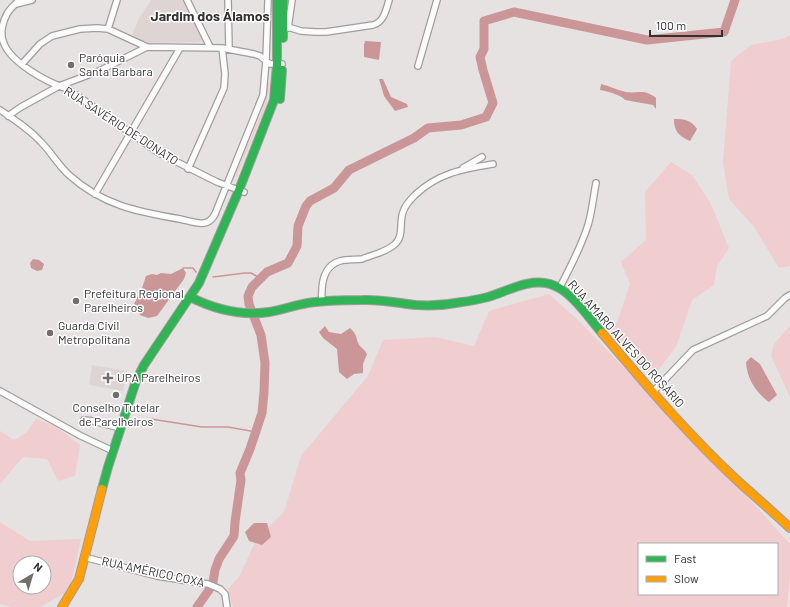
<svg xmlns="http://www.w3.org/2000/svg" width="790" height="607" viewBox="0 0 790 607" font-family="Barlow,sans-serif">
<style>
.built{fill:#dfd4d4}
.green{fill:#f0cdce;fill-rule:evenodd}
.water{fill:#cb9698}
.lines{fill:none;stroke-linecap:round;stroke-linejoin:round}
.stream{stroke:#cb9698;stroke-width:1.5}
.river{stroke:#cb9698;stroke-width:9}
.street-casing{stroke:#a19d9d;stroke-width:8}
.fast-casing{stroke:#a19d9d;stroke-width:10}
.slow-casing{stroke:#a19d9d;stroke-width:10}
.street{stroke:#fbfbfb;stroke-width:5.5}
.fast{stroke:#30b455;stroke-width:8}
.slow{stroke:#ff9f0a;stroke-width:8}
.poi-dot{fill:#726e6e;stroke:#fff;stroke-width:1.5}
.labels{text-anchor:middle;stroke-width:3;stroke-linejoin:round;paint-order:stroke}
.poi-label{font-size:12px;fill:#333030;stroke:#fff;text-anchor:start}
.street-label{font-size:12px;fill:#333030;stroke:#fff}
.quarter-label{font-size:14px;font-weight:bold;fill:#333030;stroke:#fff}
</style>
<rect width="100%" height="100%" fill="#e6e2e2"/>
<!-- built -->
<path class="built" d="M151 0H183L202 37V40L199 42 148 43 132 35 139 18 145 10Z
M92 365 127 371 123 391 89 385Z"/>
<!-- green -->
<path class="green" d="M790 35V266L779 268 754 227 729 199 723 163 731 61 751 45 783 39Z
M271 82 264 111 236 177 234 178 262 111 268 83Z
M671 162 692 175 711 204 729 248 717 266 714 285 692 300 676 347 653 377 610 332 617 322 630 284 621 262 646 240 645 192Z
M549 294 579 321 743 492 790 544V575L787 607H233L228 589 239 577 257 538 284 512 301 456 368 376 383 340 435 337 474 346 489 311ZM639 544H777V594H639Z
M790 326V397L771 356 774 344Z
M36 419 56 427 80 445 75 476 58 481 47 459 23 457 0 484V431L14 440 26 433Z
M0 522 30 541 81 539 69 591 40 607H13L0 604ZM20 563H44V587H20Z"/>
<!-- water -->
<path class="water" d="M365 41 381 42 379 60 364 57V45Z
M379 79H383L391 97 407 104 408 107 395 111 384 96Z
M601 84C609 86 617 90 626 92 638 94 644 88 656 98V109L653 105 625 100C622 95 606 91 600 90Z
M674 119C685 119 691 120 697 129L690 141C679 136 674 132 674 119Z
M33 259 39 260 44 264 42 270 37 271 31 268 30 263Z
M183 268 186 273 184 279 157 316 148 318 140 315 134 304 142 288 146 276 152 274 157 275 161 273 171 274Z
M325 326 329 332 341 334 350 328C359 336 355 339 360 346 363 349 365 350 367 354L363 364V373L354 374 347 379 339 372 337 349 323 338 319 332Z
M751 357 760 364 777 395 769 402C755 392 747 378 746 362Z
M254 523H267L271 537 262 545 249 541 245 532Z"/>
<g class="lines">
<!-- stream -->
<path class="stream" d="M183 268H193L196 272
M213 277 245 273H251L260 278
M151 419 202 427H228L256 432"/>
<!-- river -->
<path class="river" d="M197 607 209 590 213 582 215 570 219 559 234 536 235 522 241 480 240 473 250 449 262 413 264 392 265 363 261 335 249 304 248 296 252 287 267 272 288 263 297 246 298 226 306 206 310 201 334 188 349 170 414 138 428 128 461 125 486 117 493 103 483 70 480 57 484 49V21L514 12 647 40 724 32 735 0"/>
<!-- street casing -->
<g class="street-casing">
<path id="street" d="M19 0C15 5 10 8 7 14 3 21 0 33 3 41 9 62 48 83 68 89L159 153 217 182 244 192
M187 0 210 47
M228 0 229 49
M16 4 32 0
M281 25 301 31 315 32H326L373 25C384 22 386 10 389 0
M288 28 292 0
M108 29 117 0
M22 64 40 44 52 36 80 29 97 28 108 29 147 47 222 48 254 54 260 56 270 64H282
M418 66 437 0
M0 110C15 120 29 129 41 142 51 152 58 165 69 175 102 205 138 212 180 219 194 222 208 229 215 214L263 95 266 61 268 0
M8 116 21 107 59 86 99 71 147 47
M463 168 482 157
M188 169 224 88 225 74 222 48
M95 194 180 48
M560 287C570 268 580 249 587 228 592 214 593 198 596 183
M322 301C321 286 322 266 340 261 347 259 355 260 362 259 367 257 373 255 379 253 384 251 391 248 395 244 404 236 399 223 403 212 405 205 410 200 415 195 438 173 463 169 493 164
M0 391 81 436 113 451
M653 392 693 350 767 316 785 298 790 295
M84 420 93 421 120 428
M84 557 157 576 208 584 220 589 225 594 227 607"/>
</g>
<!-- fast casing -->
<g class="fast-casing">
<path id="fast" d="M283 0V38
M280 99 282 70
M190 297C214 309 242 316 269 312 282 310 295 305 308 303 326 300 344 300 362 300 380 299 398 303 416 305 431 306 447 305 462 302 471 301 480 299 488 297 508 291 529 278 550 284 571 290 588 317 602 333
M102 489 108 467 136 381 144 365 199 283 239 190 274 100 277 64V0"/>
</g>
<!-- slow casing -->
<g class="slow-casing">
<path id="slow" d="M602 333C646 385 690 437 740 483 757 498 774 513 790 528
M62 607 79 579 102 489"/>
</g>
<!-- street -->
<use href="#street" class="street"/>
<!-- fast -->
<use href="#fast" class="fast"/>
<!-- slow -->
<use href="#slow" class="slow"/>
</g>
<!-- markers -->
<g class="poi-dot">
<circle cx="71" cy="65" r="4"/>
<circle cx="76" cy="301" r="4"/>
<circle cx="50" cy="333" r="4"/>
<path d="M106 372h4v4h4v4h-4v4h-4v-4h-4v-4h4z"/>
<circle cx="116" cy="395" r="4"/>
</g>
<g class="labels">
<!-- poi labels -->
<g class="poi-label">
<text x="79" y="62">Paróquia<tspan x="79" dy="14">Santa Barbara</tspan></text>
<text x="84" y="298">Prefeitura Regional<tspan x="84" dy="14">Parelheiros</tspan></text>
<text x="58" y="330">Guarda Civil<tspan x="58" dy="14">Metropolitana</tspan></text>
<text x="117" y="382">UPA Parelheiros</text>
<text x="116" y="412" text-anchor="middle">Conselho Tutelar<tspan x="116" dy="14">de Parelheiros</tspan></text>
</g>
<!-- street labels -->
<g class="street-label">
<text transform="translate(121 126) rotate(33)" y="4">RUA SAVÉRIO DE DONATO</text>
<text transform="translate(626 344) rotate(48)" y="4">RUA AMARO ALVES DO ROSÁRIO</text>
<text transform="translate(153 572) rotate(12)" y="4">RUA AMÉRICO COXA</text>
</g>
<!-- quarter labels -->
<g class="quarter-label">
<text x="210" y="21">Jardim dos Álamos</text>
</g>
</g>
<!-- legend -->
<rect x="638" y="543" width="140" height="52" fill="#ffffff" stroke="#adacac"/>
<rect x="646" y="556" width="20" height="6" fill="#30b455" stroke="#adacac"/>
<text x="674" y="563" font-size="12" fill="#333030">Fast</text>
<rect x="646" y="576" width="20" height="6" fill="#ff9f0a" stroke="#adacac"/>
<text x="674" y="583" font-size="12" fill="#333030">Slow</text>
<!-- north arrow -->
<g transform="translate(32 575) rotate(38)"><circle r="19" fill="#ffffff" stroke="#adacac"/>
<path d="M0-3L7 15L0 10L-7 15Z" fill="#726e6e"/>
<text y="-6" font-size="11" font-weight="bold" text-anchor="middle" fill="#333030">N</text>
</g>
<!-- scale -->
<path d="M650 30v6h72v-6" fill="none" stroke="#333030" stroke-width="2"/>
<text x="656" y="30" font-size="12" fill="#333030" stroke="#ffffff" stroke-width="3" paint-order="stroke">100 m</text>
</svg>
